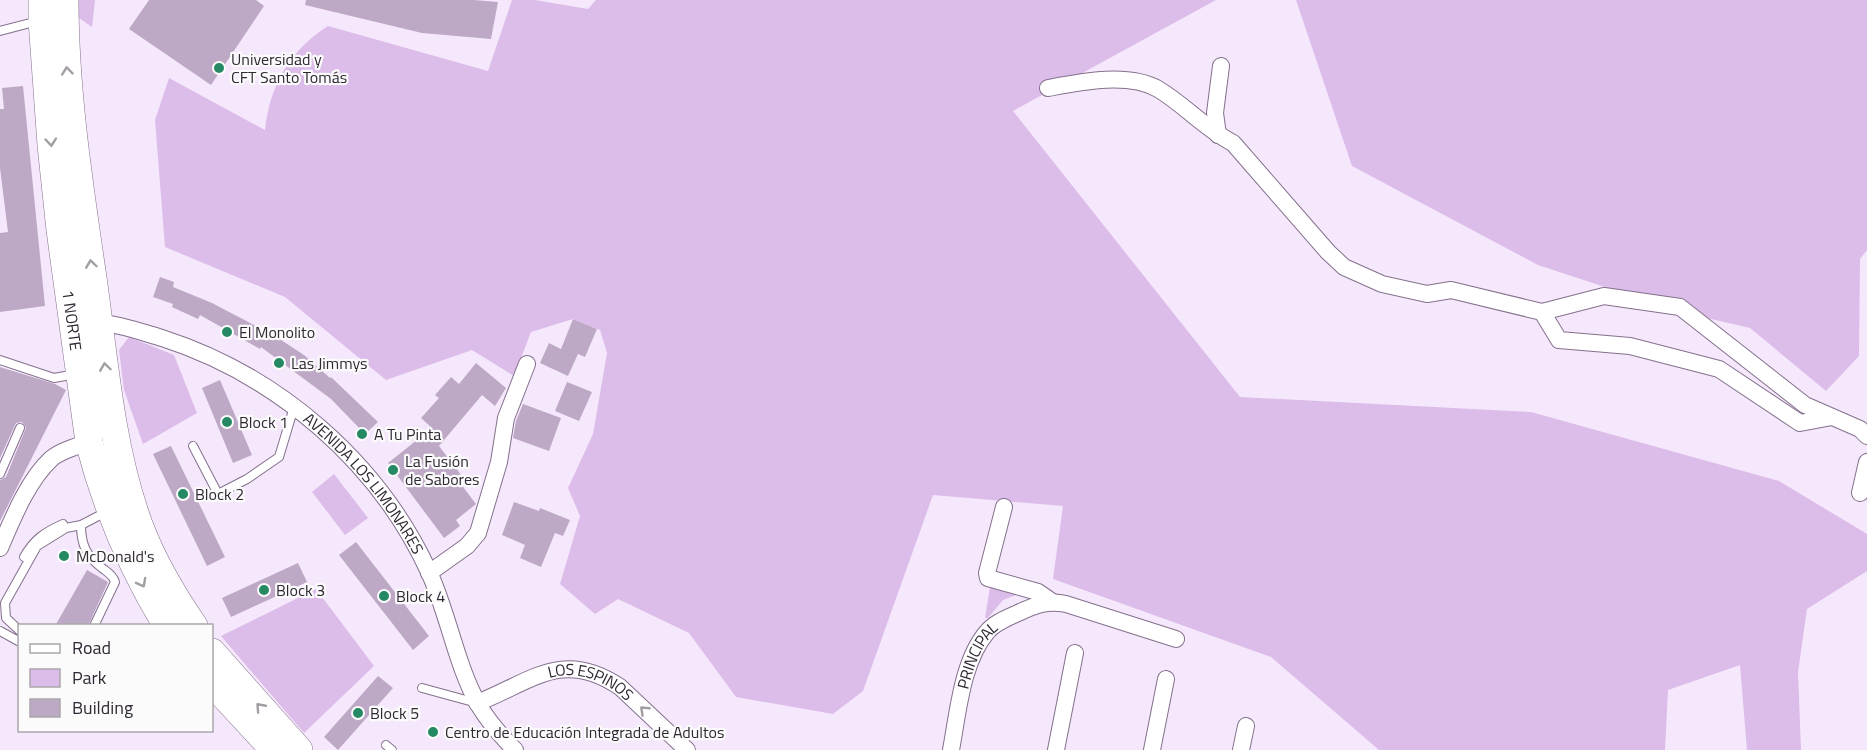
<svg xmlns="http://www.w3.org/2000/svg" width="1867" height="750" viewBox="0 0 1867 750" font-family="'Titillium Web',sans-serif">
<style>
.green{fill:#dcbce9}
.building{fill:#bda8c6}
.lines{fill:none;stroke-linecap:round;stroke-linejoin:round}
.service-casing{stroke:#84708d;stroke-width:10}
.minor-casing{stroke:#84708d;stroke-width:18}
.primary-casing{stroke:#84708d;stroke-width:28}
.service{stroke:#fff;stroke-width:8}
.minor{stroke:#fff;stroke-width:16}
.primary{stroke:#fff;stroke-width:27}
.oneway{stroke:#a29ea4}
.poi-dot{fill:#258963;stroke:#fbfbfb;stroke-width:2}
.labels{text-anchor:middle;stroke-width:4.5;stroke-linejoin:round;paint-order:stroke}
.poi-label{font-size:16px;fill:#302834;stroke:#fbfbfb;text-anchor:start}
.street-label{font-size:16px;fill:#302834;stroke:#fbfbfb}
</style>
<rect width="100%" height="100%" fill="#f6e8fc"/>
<!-- green -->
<path class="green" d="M77 0H95L92 27 76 16Z
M512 0H535L588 9 596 0H1216L1013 111 1240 397 1531 412 1779 481 1867 534V571L1807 609 1798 672 1801 750H1747L1740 665 1668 690 1665 750H1379L1271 657 1053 579 1063 506 933 495 863 691 833 714 736 697 689 633 618 599 595 614 560 584 580 516 568 488 593 434 607 353 600 330 573 319 531 332 514 376 472 350 386 380 285 297 165 247 155 120 169 78 265 130C270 85 289 51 328 26L488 71Z
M1296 0H1867V250L1860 259 1859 356 1826 391 1750 328 1681 312 1538 265 1352 166Z
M129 337 174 355 197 413 143 444 124 390 119 350Z
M334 474 368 518 345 535 312 492Z
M993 586 1026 591 1003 600 988 618H985L990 587Z
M316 589 374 666 304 733 221 636Z"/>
<!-- building -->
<path class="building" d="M149 0H256L264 6 211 85 129 29Z
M306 0H474L498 2 491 39 422 33 305 5Z
M23 86 45 306 0 312V233L8 232 0 168V109H4L2 88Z
M160 277 174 282 173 287 212 303 275 336 304 355 330 378 331 377 378 422 365 434 331 399 261 347 260 349 200 315 198 319 172 307 173 304 153 297Z
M573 319 597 329 585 357 578 354 568 376 540 363 549 343 561 349Z
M476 363 506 388 495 406 482 395 439 446 462 476 457 479 476 504 456 520 460 526 444 538 388 463 432 428 421 418 439 398 435 395 451 377 459 384Z
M0 367 55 384 66 390 0 521V480L6 477 26 428 22 422 16 423 0 458Z
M220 380 252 455 233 463 202 388Z
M567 382 592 392 579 421 555 411Z
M523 404 561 418 549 451 513 438 516 421Z
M171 446 225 557 207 566 153 454Z
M514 502 539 511 540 508 570 520 563 536 555 533 541 567 520 558 525 545 502 535Z
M356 542 429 636 413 650 339 555Z
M298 563 307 582 231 617 222 598Z
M87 570 108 582 88 626H55Z
M378 676 393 688 338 750 324 737Z"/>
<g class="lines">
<!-- service casing -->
<g class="service-casing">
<path id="service" d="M0 31 38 21
M0 360 54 378 76 374
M193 446 218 494 247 479 279 457 294 407
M0 474 20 428
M81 525C81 544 86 556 102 568 107 572 113 575 115 582L94 626
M24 557C34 539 45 532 63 524
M0 631 20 642
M20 631 6 618 5 603 37 546 66 528 81 525 106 512
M422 688 477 703
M386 745 392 750"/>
</g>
<!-- minor casing -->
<g class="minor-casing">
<g id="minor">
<path d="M1048 88C1080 82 1128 72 1158 89 1185 105 1205 129 1233 143L1328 252 1344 267 1382 284 1427 294 1451 290 1542 312 1559 340 1630 346 1719 369 1800 423 1832 417"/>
<path d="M1218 135 1215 113 1221 66"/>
<path d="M1542 312 1604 296 1680 307 1805 405 1860 429 1867 436"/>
<path id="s1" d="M91 322C116 323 138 331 162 338 277 375 378 461 429 572 448 613 456 664 478 704 488 721 501 736 515 750"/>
<path d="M1860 493 1867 462"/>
<path d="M1004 507 987 573 988 578 1038 592 1051 601"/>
<path d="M0 548C12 520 28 480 51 459 64 447 84 448 95 434"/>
<path d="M429 573 467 546 478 533 499 462 506 418 527 364"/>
<path id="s2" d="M477 703C531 682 562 648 620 687L687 750"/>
<path id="s3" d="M951 750C958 713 962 661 987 632 994 623 1007 618 1018 613 1035 605 1048 600 1066 604L1176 639"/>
<path d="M1056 750 1075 653"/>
<path d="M1152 750 1166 679"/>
<path d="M1241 750 1246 726"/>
</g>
</g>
<!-- primary casing -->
<g class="primary-casing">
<g id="primary">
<path id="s4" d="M42 0V20L51 145 60 230 89 442C106 508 131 567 167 626"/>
<path d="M65 0C65 91 79 182 92 271 104 352 109 435 135 513 148 553 170 591 194 626"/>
<path d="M212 652 299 750"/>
<path d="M212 683 274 750"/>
</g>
</g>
<!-- service -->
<use href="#service" class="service"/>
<!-- minor -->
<use href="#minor" class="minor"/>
<!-- primary -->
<use href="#primary" class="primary"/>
</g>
<!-- one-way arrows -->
<defs><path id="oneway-chevron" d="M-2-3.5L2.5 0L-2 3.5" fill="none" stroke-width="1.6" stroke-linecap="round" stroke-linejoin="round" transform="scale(1.5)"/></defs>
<g class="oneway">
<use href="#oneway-chevron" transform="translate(67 71) rotate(-96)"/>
<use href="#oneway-chevron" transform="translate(51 142) rotate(85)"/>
<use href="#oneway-chevron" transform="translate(91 264) rotate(-98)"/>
<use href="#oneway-chevron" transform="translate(105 367) rotate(-98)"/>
<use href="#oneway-chevron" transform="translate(142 583) rotate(62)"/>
<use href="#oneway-chevron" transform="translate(260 707) rotate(-132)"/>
<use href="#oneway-chevron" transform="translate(644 710) rotate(-137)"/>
</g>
<!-- markers -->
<g class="poi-dot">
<circle cx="219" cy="68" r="6"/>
<circle cx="227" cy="332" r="6"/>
<circle cx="279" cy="363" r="6"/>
<circle cx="227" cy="422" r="6"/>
<circle cx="362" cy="434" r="6"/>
<circle cx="393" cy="470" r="6"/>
<circle cx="183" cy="494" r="6"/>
<circle cx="64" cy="556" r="6"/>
<circle cx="264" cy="590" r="6"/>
<circle cx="384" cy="596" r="6"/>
<circle cx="358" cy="713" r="6"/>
<circle cx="433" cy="732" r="6"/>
</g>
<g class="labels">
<!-- poi labels -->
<g class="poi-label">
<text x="231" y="65">Universidad y<tspan x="231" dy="18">CFT Santo Tomás</tspan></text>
<text x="239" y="338">El Monolito</text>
<text x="291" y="369">Las Jimmys</text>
<text x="239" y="428">Block 1</text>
<text x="374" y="440">A Tu Pinta</text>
<text x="405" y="467">La Fusión<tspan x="405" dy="18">de Sabores</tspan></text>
<text x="195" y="500">Block 2</text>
<text x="76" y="562">McDonald's</text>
<text x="276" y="596">Block 3</text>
<text x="396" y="602">Block 4</text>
<text x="370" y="719">Block 5</text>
<text x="445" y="738">Centro de Educación Integrada de Adultos</text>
</g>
<!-- street labels -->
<g class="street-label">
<text dy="6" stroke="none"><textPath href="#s4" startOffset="322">1 NORTE</textPath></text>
<text dy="6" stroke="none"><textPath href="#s1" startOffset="327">AVENIDA LOS LIMONARES</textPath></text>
<text dy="6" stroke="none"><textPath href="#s3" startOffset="99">PRINCIPAL</textPath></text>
<text dy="6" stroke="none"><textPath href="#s2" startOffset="123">LOS ESPINOS</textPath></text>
</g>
</g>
<!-- legend -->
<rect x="18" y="624" width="195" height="108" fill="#fbfbfb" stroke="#aaa7ab" stroke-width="1.5"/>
<rect x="30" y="644" width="30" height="9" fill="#ffffff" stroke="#aaa7ab" stroke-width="1.5"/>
<text x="72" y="654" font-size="18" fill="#302834">Road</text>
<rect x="30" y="669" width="30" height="18" fill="#dcbce9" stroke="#aaa7ab" stroke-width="1.5"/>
<text x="72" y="684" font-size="18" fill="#302834">Park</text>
<rect x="30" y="699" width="30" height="18" fill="#bda8c6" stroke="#aaa7ab" stroke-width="1.5"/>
<text x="72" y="714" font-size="18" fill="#302834">Building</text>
</svg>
